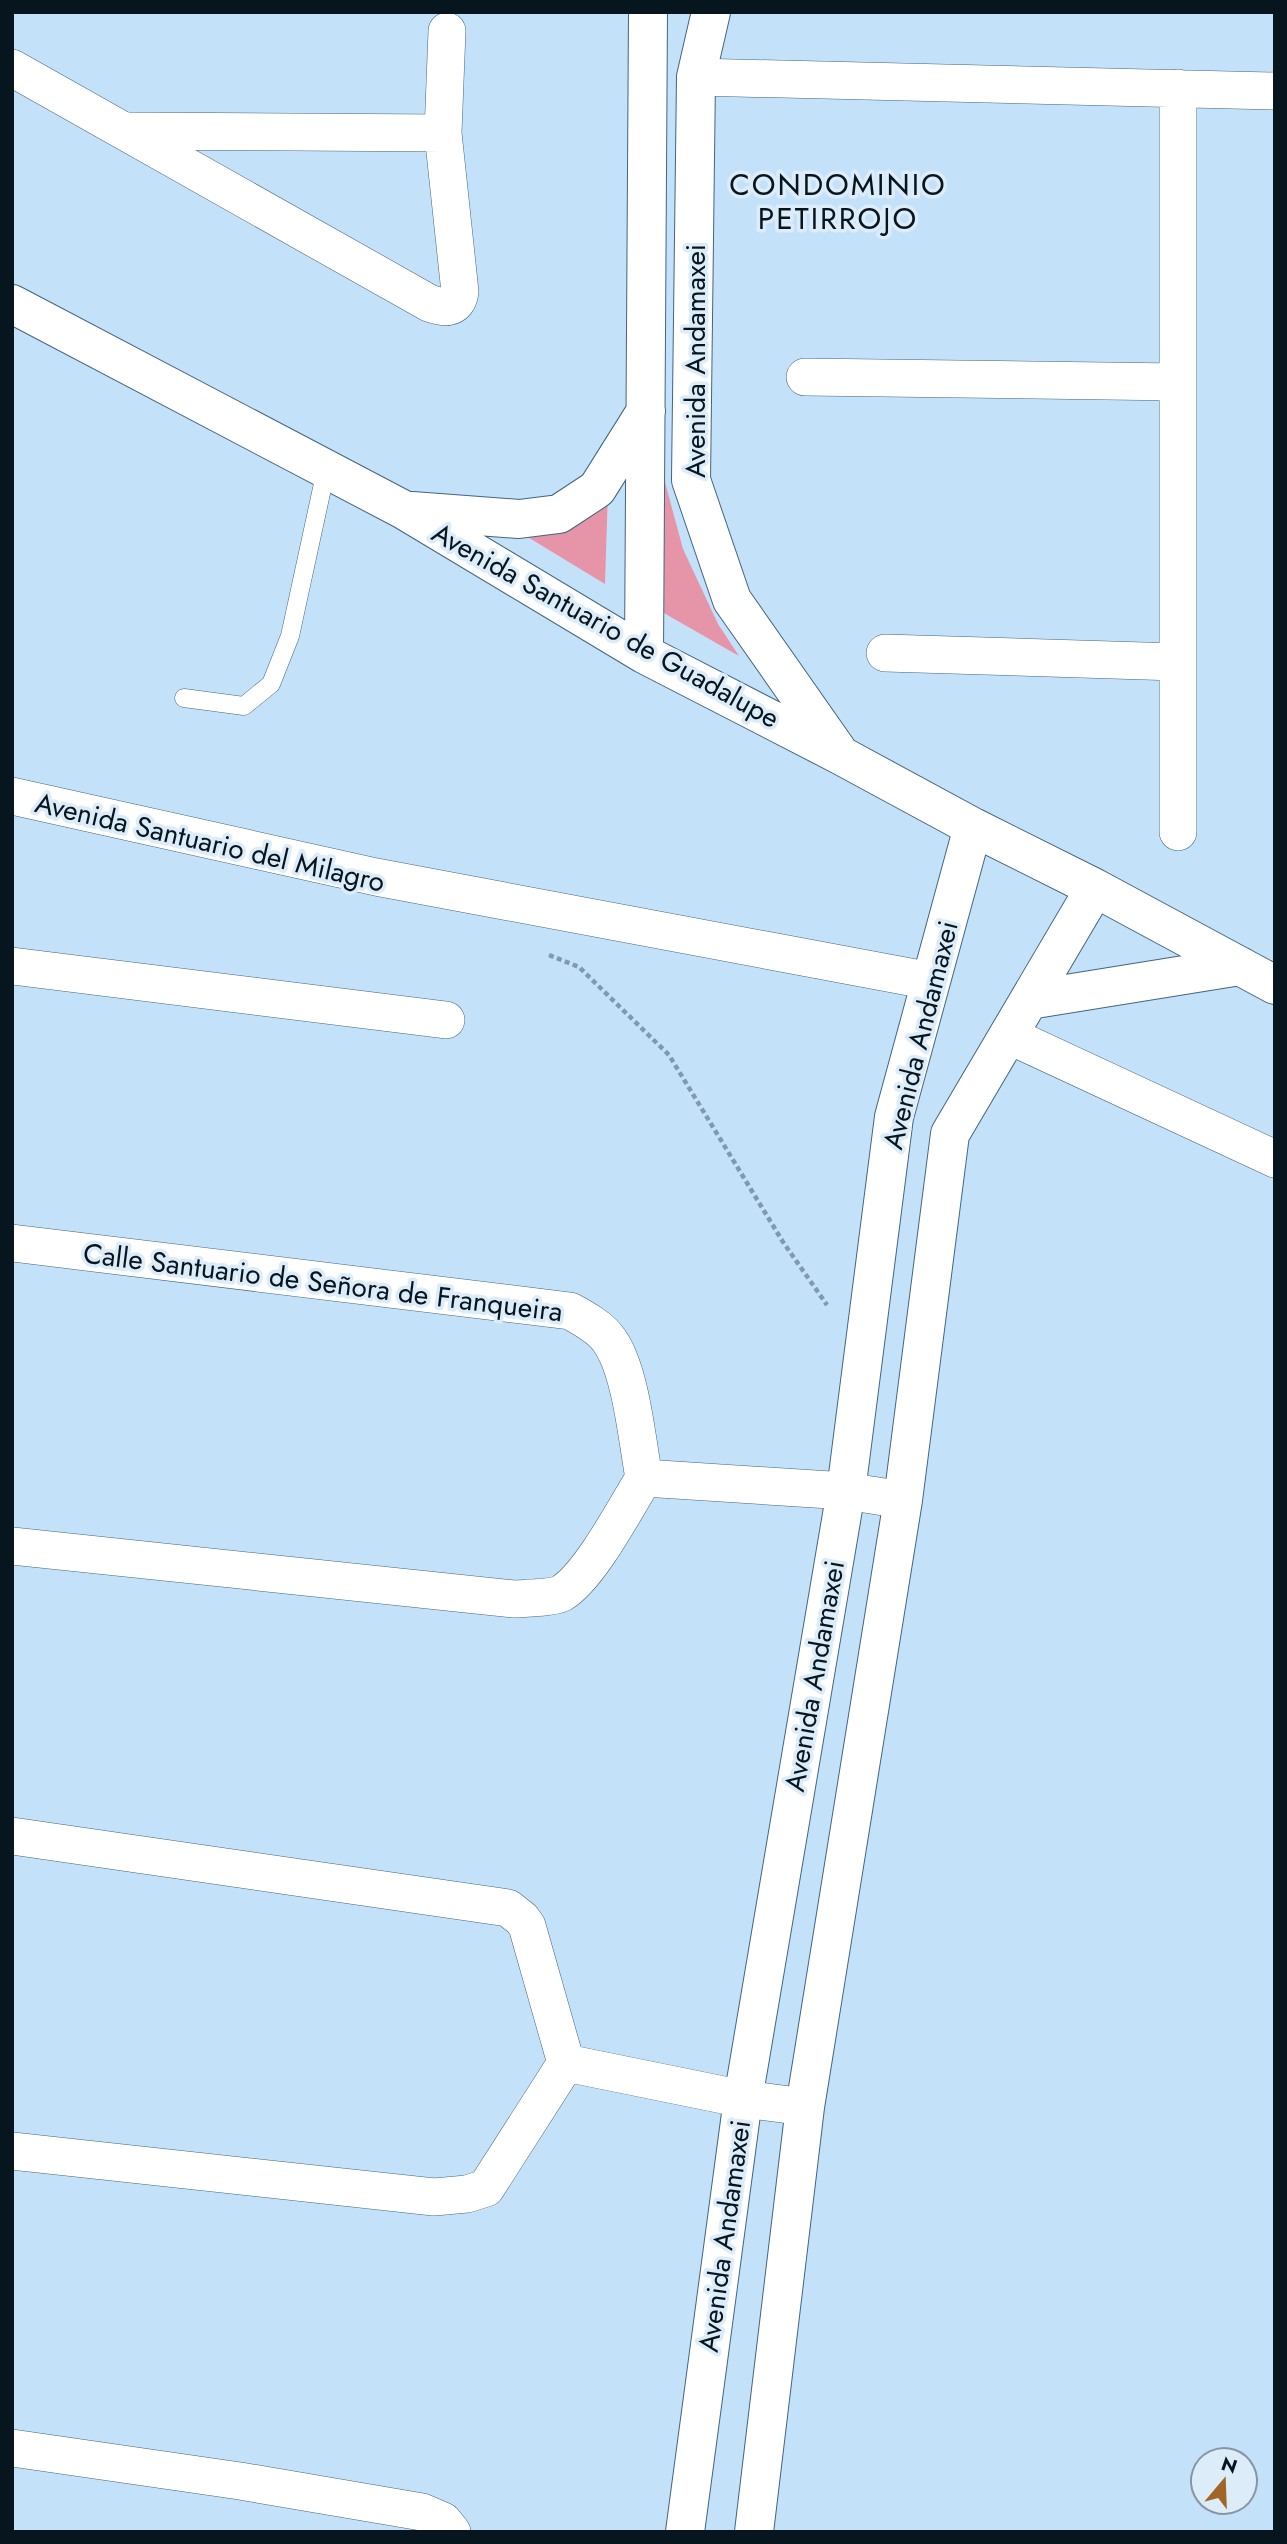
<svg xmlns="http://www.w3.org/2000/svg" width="1287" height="2544" viewBox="0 0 1287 2544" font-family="Jost,sans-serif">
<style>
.green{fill:#e695a9}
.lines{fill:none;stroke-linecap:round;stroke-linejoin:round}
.lane-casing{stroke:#44657f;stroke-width:19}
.street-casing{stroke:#44657f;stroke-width:38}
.secondary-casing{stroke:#44657f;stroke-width:40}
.path{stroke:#8199ac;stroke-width:4.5;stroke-dasharray:5 3.5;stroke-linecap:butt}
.lane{stroke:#fff;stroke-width:18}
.street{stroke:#fff;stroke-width:37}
.secondary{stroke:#fff;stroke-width:38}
.labels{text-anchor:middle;stroke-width:7;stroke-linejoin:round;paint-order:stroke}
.street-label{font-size:28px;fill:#07151f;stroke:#ddecf9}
.neighbourhood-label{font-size:30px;letter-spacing:2px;fill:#07151f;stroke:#ddecf9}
</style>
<rect width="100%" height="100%" fill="#c4e1fa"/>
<!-- green -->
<path class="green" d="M662 471 683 549 718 624 739 656 662 612Z
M608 490 605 584 521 533Z"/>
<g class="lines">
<!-- lane casing -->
<g class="lane-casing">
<path id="lane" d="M184 698 244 706 271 684 290 636 326 470"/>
</g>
<!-- street casing -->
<g class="street-casing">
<path id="street" d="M12 68 429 303C443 308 457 311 460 292L443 133 447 31
M696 77 1275 91
M129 131 443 133
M805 377 1178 382
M885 653 1177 662
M12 796 376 877 931 981
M1178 832V88
M12 966 446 1020
M1008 1035 1275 1159
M12 1243 570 1311C583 1318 601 1328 609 1340 631 1370 637 1440 644 1478 626 1507 590 1576 562 1593 553 1598 526 1598 514 1599L12 1546
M644 1478 846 1491 903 1500
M12 1836 508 1908 522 1919 527 1926 566 2063 486 2188 467 2194 434 2197 12 2151
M566 2063 743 2099 805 2107
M12 2448 240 2481 422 2512 443 2521 452 2532"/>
</g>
<!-- secondary casing -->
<g class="secondary-casing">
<path id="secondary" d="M711 12 696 77 691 480 732 600 837 750
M12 304 404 510 644 654 840 755 973 827 1095 888 1275 985
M412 511 519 519 559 514 597 489 646 411
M644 654 648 12
M1029 1000 1240 966
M685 2532 743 2099 846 1491 894 1117 973 827
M754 2532 805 2107 903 1500 950 1134 1095 888"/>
</g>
<!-- path -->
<path class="path" d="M549 955 579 967 669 1055 783 1242 827 1305"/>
<!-- lane -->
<use href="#lane" class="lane"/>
<!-- street -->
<use href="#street" class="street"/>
<!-- secondary -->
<use href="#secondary" class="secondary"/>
</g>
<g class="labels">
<!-- street labels -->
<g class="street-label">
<text transform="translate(695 361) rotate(-90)" y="10">Avenida Andamaxei</text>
<text transform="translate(606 625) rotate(29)" y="10">Avenida Santuario de Guadalupe</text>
<text transform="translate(210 842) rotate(13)" y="10">Avenida Santuario del Milagro</text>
<text transform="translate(920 1035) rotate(-76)" y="10">Avenida Andamaxei</text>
<text transform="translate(323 1282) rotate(7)" y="10">Calle Santuario de Señora de Franqueira</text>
<text transform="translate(814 1676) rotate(-80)" y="10">Avenida Andamaxei</text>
<text transform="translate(724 2236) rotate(-82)" y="10">Avenida Andamaxei</text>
</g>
<!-- neighbourhood labels -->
<g class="neighbourhood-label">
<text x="838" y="195">CONDOMINIO<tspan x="838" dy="34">PETIRROJO</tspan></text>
</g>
</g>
<!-- border -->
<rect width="1287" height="2544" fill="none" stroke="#07151f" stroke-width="28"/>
<!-- north arrow -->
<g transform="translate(1224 2481) rotate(19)"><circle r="33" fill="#ddecf9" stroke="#8796a2" stroke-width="2"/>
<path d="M0-5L12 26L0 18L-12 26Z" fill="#a16626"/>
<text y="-10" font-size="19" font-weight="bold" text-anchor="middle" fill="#07151f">N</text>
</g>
</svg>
